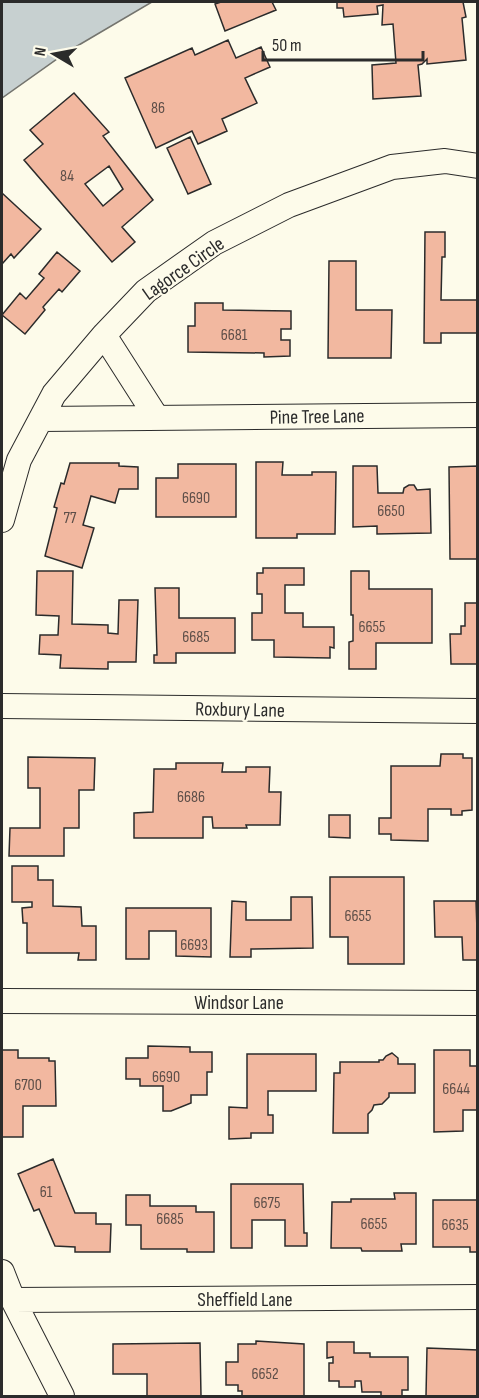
<svg xmlns="http://www.w3.org/2000/svg" width="479" height="1398" viewBox="0 0 479 1398" font-family="'Sofia Sans Condensed',sans-serif">
<style>
.water{fill:#c7d0d0;stroke:#74746e;stroke-width:1.5}
.building{fill:#f2b8a0;stroke:#2b2b2b;stroke-width:1.5;fill-rule:evenodd}
.lines{fill:none;stroke-linecap:round;stroke-linejoin:round}
.minor-casing{stroke:#2b2b2b;stroke-width:26}
.minor{stroke:#fdfbea;stroke-width:24}
.labels{text-anchor:middle;stroke-width:4.5;stroke-linejoin:round;paint-order:stroke}
.number-label{font-size:16px;fill:#5d4e48}
.street-label{font-size:20px;fill:#2b2b2b;stroke:#fdfbea}
</style>
<rect width="100%" height="100%" fill="#fdfbea"/>
<!-- water -->
<path class="water" d="M2 2H152L67 52 2 98Z"/>
<!-- building -->
<path class="building" d="M221 2H272L276 10 225 31 215 4Z
M337 2H463L466 17 462 18 466 60 427 64V59L422 64 418 65 421 96 373 99 372 65 396 63 393 24 382 25 383 5 377 6 378 14 344 17 343 8H337Z
M228 40 236 58 261 47 270 67 245 78 257 103 222 119 227 131 198 144 192 131 156 148 125 78 192 48 195 55Z
M74 93 109 132 103 136 153 200 122 227 135 242 112 262 24 160 43 144 30 130ZM109 166 123 189 103 206 85 184Z
M190 137 211 184 188 194 167 148Z
M2 193 41 229 14 258 11 254 2 264Z
M425 232H445V257H442L441 300H478V333H441V343H424Z
M57 252 80 271 62 292 59 289 43 307 45 310 25 334 2 315 20 293 26 299 44 278 39 274Z
M329 261H356V310H392L391 358H328Z
M195 303H223V310L291 311V329H281V340H290V356L264 357V353L188 352V326H195Z
M256 462H283L282 475H312V472H336L335 534H297V538H256Z
M70 463H119V466L138 467V489H119L115 503 91 496 83 525 94 528 82 568 45 556 57 508 54 507 61 483 64 484Z
M178 464H236V517H156V478H178Z
M353 466H377L378 493H403L404 488 409 485H414L417 490 430 489 431 533 377 534V526L353 527Z
M478 466V559H450L449 467Z
M263 568H304V585H285V613H303V627H334V648L330 647V658L274 657V640H252V613H262V594H257V573H263Z
M37 571H73L72 624 108 625V633L118 634 119 600H138L136 662H108V669L60 668 61 655 39 654 40 635H58L59 616 36 615Z
M351 571H369V589H432V643H376V669H349V642L353 641V615H351Z
M155 588H179V618H235V653H176V663H154V655H157Z
M465 603H478V664H451L450 634H461V626H465Z
M441 754H463V758H472V810L462 811V815H451V809H428V841L391 840V834H379V818H391V766H440Z
M28 757 95 758 94 790H79V828H64V856H9L10 828H40V788H28Z
M176 763H223L222 772H246V767H270L269 792H281L280 825H246L247 828H213L212 817H203V838H134V813L153 812 154 769H176Z
M329 815H350V838L329 837Z
M12 866H38V880H53V906L81 907 82 926H96V960H78L79 953H27V923H23L22 908 32 907V902H12Z
M330 877H404V964H348V937H330Z
M291 897H312L313 948 251 949V957H230L232 901 246 902V920H291Z
M434 901H476L478 960H463L462 937H435Z
M126 908H211V957L176 956V931H149V959H126Z
M148 1046 190 1047V1052H212V1072H207V1095H191V1103L171 1111H163V1086H140V1079H126V1058H148Z
M2 1050H18V1058H49V1061H55L56 1106H23V1137H2Z
M434 1050H470V1066H478V1110H463V1131L434 1132Z
M392 1053 398 1058V1064H415V1093H389V1097L382 1104 374 1105 372 1110 368 1114V1133H333L334 1073H340V1062H379V1060H383L386 1056Z
M247 1054H316V1091H268V1115H273V1133H251V1138L229 1139V1107L247 1108Z
M53 1159 75 1213H96V1224H111L110 1252H75V1247L55 1246 39 1209 34 1211 18 1174Z
M231 1184H303L304 1233H307V1246H285V1220H252V1248H231Z
M394 1193H416V1244H401L402 1251H362L361 1248H331L332 1202H351V1199H395Z
M126 1195H150V1206H196V1212H214V1252H187V1249H141V1225H126Z
M433 1200H478V1252H470V1247H433Z
M256 1341 304 1344V1396H242V1391H238V1385H226V1362H238V1344H256Z
M327 1342H354V1353H370V1357H408V1390H402V1396H381V1392H362L361 1381H355V1387H339V1381H329V1363H333V1357L327 1358Z
M200 1343 201 1396H147V1374H113V1344Z
M427 1348 478 1350V1396H426Z"/>
<g class="lines">
<!-- minor casing -->
<g class="minor-casing">
<path id="minor" d="M104 335 157 418
M41 419 478 415
M2 520 19 460 54 394 104 335 146 291 214 243 289 205 392 167 445 161 478 166
M2 706 478 711
M2 1001 478 1003
M2 1272 13 1300 62 1396
M13 1300 478 1297"/>
</g>
<!-- minor -->
<use href="#minor" class="minor"/>
</g>
<g class="labels">
<!-- number labels -->
<g class="number-label">
<text x="158" y="113">86</text>
<text x="67" y="181">84</text>
<text x="234" y="340">6681</text>
<text x="196" y="503">6690</text>
<text x="391" y="516">6650</text>
<text x="70" y="523">77</text>
<text x="372" y="632">6655</text>
<text x="196" y="642">6685</text>
<text x="191" y="802">6686</text>
<text x="358" y="921">6655</text>
<text x="194" y="950">6693</text>
<text x="166" y="1082">6690</text>
<text x="28" y="1090">6700</text>
<text x="456" y="1094">6644</text>
<text x="46" y="1197">61</text>
<text x="267" y="1208">6675</text>
<text x="170" y="1224">6685</text>
<text x="374" y="1229">6655</text>
<text x="455" y="1230">6635</text>
<text x="265" y="1379">6652</text>
</g>
<!-- street labels -->
<g class="street-label">
<text transform="translate(183 268) rotate(-35)" y="7">Lagorce Circle</text>
<text transform="translate(317 416) rotate(-1)" y="7">Pine Tree Lane</text>
<text transform="translate(240 709) rotate(1)" y="7">Roxbury Lane</text>
<text x="239" y="1009">Windsor Lane</text>
<text x="245" y="1306">Sheffield Lane</text>
</g>
</g>
<!-- border -->
<rect width="479" height="1398" fill="none" stroke="#2b2b2b" stroke-width="6"/>
<!-- north arrow -->
<g transform="translate(54 54) rotate(280)" stroke="#fdfbea" stroke-width="4.5" paint-order="stroke">
<path d="M0-4.5L10 22L0 15L-10 22Z" fill="#2b2b2b"/>
<text y="-9" font-size="16" font-weight="bold" text-anchor="middle" fill="#2b2b2b">N</text>
</g>
<!-- scale -->
<path d="M263 51v9h160v-9" fill="none" stroke="#2b2b2b" stroke-width="3"/>
<text x="272" y="51" font-size="18" fill="#2b2b2b" stroke="#fdfbea" stroke-width="4.5" paint-order="stroke">50 m</text>
</svg>
